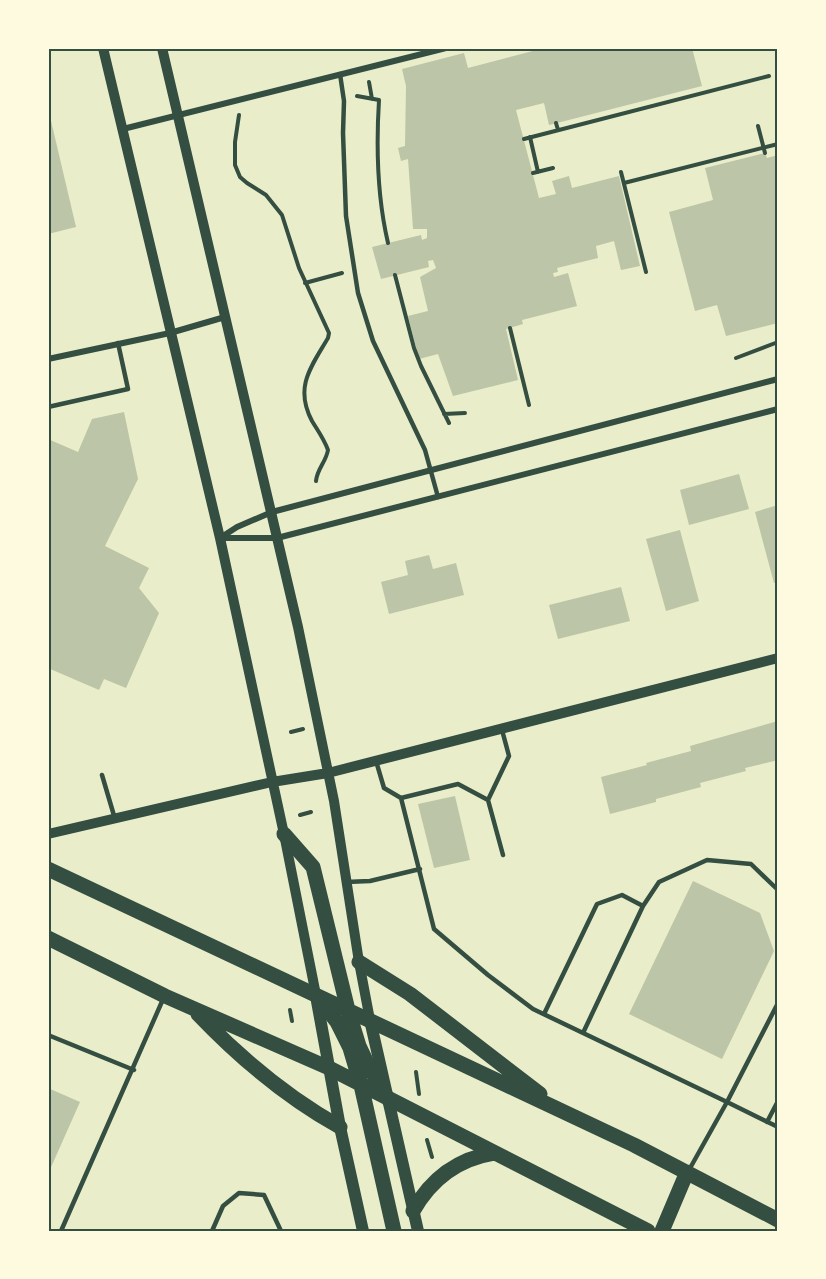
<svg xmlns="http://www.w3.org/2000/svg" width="826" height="1279" viewBox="0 0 826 1279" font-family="'Crimson Pro',serif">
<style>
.building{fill:#bcc5a7}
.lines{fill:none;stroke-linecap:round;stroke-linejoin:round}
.path{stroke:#344e41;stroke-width:4}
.service{stroke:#344e41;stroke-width:4.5}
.minor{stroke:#344e41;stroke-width:6}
.tertiary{stroke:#344e41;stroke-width:10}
.secondary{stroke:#344e41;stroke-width:12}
.primary{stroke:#344e41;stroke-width:15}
.neatline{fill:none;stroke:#344e41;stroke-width:2}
</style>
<rect width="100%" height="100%" fill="#e9edc9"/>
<!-- building -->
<path class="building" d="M544 48H692L702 86 549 125 544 103 516 110 539 198 556 194 552 181 569 176 572 188 619 176 640 266 621 270 614 241 596 246 598 258 557 268 558 272 553 273 554 277 568 273 577 306 522 320 523 324 506 329 518 380 453 396 438 354 419 359 408 316 428 311 420 277 436 268 433 260 428 261 429 267 381 279 372 247 421 235 422 240 427 238V229H413L408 159 401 161 398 148 405 146 406 86 402 69 464 53 468 68Z
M48 108 76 227 48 234Z
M765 153 767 158 778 155V323L726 336 717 305 695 311 669 212 713 200 705 168Z
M124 412 138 479 105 546 149 568 139 588 159 613 126 688 104 679 99 690 48 668V439L78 452 92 419Z
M739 474 749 509 689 525 680 490Z
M778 505V582L774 583 755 512Z
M680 530 699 601 666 611 646 539Z
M429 555 433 569 456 563 464 595 389 614 381 582 408 575 405 561Z
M621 587 630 621 558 639 549 605Z
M778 721V760L745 768 746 771 700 783 701 787 656 799V802L610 814 601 777 647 765 646 763 691 751 690 746Z
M455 796 470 860 434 868 418 804Z
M693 881 760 913 774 951 722 1059 629 1014Z
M48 1088 80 1102 48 1174Z"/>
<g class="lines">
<!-- path -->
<path class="path" d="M356 48V49
M369 82 372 99
M357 96 379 100C376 148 377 196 388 243
M239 115 235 142V165L240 177 247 183 266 195 282 215 299 268 329 333 328 338C311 367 294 387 312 421 318 431 324 439 328 450 326 462 317 469 316 481
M556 123 558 130
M758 126 765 153
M530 137 538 172
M524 139 769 76
M621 172 646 272
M533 173 553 168
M624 183 778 144
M395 275 414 348 421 366 449 423
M305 283 342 273
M510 328 529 405
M736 358 778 342
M444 414 465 413
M291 732 303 729
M300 815 311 812
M290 1010 292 1021
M416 1072 419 1094
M427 1140 432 1157"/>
<!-- service -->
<path class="service" d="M340 74 344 101 343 133 346 216 358 293 373 341 425 450 438 497
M48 407 128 389 118 343
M502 730 509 756 488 800 503 855
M376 761 384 788 401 798 434 929 488 975 533 1009 727 1102 689 1170
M102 775 115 819
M401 798 458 784 488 800
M346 882 370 881 420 869
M643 906 659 882 707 860 751 864 778 890
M778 1003 727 1102 778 1127
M544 1014 597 904 622 895 643 906 583 1033
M48 1035 134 1070
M767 1122 778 1101
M61 1231 164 997
M212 1231 223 1206 239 1193 264 1195 281 1231"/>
<!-- minor -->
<path class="minor" d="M123 129 446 48
M48 359 170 333 225 317
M220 538 237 527 272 512 778 379
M220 538H277L778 409"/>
<!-- tertiary -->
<path class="tertiary" d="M103 48 220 538 284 834 316 995
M162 48 298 627 334 801 359 962 370 1020
M48 834 272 782 328 773 778 658"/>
<!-- secondary -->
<path class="secondary" d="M316 996 340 1127 363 1231
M370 1020 418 1231"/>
<!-- primary -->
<path class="primary" d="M284 834 313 867 348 1010 359 1046 369 1067 388 1099
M48 869 634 1145 778 1220
M48 938 165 996 329 1068 648 1231
M359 962 410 994 540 1094
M318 997 337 1022 350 1048 361 1085 394 1231
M198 1014C240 1058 286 1097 340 1127
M413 1211C431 1179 457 1159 494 1153
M662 1231 687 1172"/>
</g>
<!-- border -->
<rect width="826" height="1279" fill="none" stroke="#fefae0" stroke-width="99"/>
<rect x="50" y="50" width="726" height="1180" class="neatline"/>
</svg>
